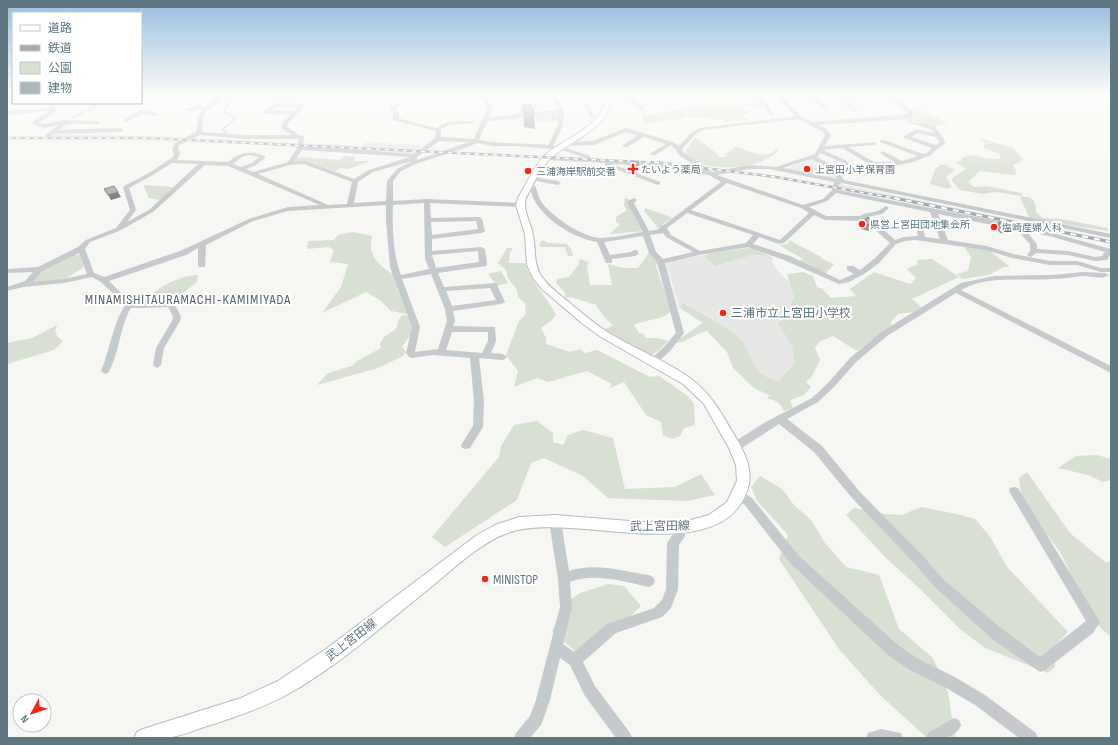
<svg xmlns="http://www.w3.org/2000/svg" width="1118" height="745" viewBox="0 0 1118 745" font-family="'Sofia Sans Condensed','Noto Sans JP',sans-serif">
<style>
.built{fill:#e7e7e5}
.green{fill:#d8dfd3}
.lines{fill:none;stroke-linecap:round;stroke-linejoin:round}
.stream{stroke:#bccbce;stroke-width:1.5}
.major-casing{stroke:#b6bcbe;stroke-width:2}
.minor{fill:#c5cacc;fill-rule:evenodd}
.major{fill:#fff;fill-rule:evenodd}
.rail-far1-casing{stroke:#a3acb0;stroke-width:2.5}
.rail-casing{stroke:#a3acb0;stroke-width:3}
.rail-far1{stroke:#fff;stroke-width:1.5;stroke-dasharray:4.5;stroke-linecap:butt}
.rail{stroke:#fff;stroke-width:2;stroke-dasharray:6;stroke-linecap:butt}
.wall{fill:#949da0}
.shaded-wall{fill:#788082}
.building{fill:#acb7ba;stroke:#788082}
.poi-dot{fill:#f52413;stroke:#fff;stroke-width:1.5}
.labels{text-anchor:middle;stroke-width:4;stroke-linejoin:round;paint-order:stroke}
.far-poi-label{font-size:10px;fill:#5e7780;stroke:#fff;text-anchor:start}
.poi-label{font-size:12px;fill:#5e7780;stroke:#fff;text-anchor:start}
.street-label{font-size:12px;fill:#5e7780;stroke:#fff}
.quarter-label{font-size:14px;letter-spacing:1px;fill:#51636b;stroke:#fff}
.near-poi-label{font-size:14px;fill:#5e7780;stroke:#fff;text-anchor:start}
</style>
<rect width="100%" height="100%" fill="#f6f6f2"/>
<!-- built -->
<path class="built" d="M52 135H95L183 138 180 140 49 138Z
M189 138 297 143V146L186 141Z
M366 142 421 145 417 154 303 146 305 143 362 146Z
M812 158 829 166 838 177 837 179 786 169Z
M840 184 1111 240V244L839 188Z
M746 247 754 248 773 257 772 262 777 270 796 289 809 346 782 386 757 375 746 349 679 308 666 262Z"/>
<!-- green -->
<path class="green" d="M845 96 852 101 851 105 859 112H853L835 98Z
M708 105H733L748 111 749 113 743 115 747 120 725 122 723 120 684 116 685 118 644 124 641 116Z
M914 108 947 122V123L934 127 909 120 908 119 911 116 909 109Z
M557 114 560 121 537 122 535 115Z
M695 137 719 155 718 157H725L726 154 735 147C750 149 763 162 777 149L778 151C762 167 727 170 705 165 697 163 690 157 683 153H689L685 152Z
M979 138 1013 148 1023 160 1013 165 1017 173 1014 175 980 171 968 182 974 187 987 186 1021 193 1023 196 995 192 983 194 960 190 952 181V178L966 169 956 163 961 161 962 158 971 155 985 158 1000 159V154L984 148 985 143Z
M344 156 356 157 353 161H370L349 169 341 168 334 171 311 162 295 161 296 158 301 157 339 160Z
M941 165H946L955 170 946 177 952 187 947 189 930 184 935 169Z
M143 185 175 187 160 200 149 198Z
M1020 197C1032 196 1036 200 1036 212L1043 218 1061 219 1107 228 1108 231 1030 219Z
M625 198 631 200 629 203 645 231 610 234 620 224 616 222V217L627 210 624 205Z
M645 208 671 217 672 218 663 224 661 230 659 229 644 211Z
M352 232 372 236C367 254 378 266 393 274L398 290 410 315 391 311 381 301 366 292 322 313 341 287 348 264 330 262 334 250 329 247 307 249 308 241 334 240 338 235Z
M543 240 547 243 567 244 571 249 573 256H568L565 247H541L539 245Z
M789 240 821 257 822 259 834 264 825 274 798 262 803 259 779 245 788 244Z
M967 246 989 250 1010 267H1004L989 275 962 279 957 274 968 271 971 257 965 248Z
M507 248H513L510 253 509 263H525C531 284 547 296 556 315L551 321 541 328 546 338V344L570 352 580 349 585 353 597 350 650 377 659 376 688 396 694 404 695 425 684 428 680 436 672 439 663 435 661 422 646 415 624 382 610 388 612 384 587 371 548 382 537 378 514 387 518 371 506 355 519 321 526 314 525 303 518 297 517 290 508 278 506 270 498 263Z
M752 248 767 255H752L715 266 705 256 711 253Z
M651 250 658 263 656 266 671 311C662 321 646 319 634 325L639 333 644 334 645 338H658L668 341 658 351 650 356 602 331 613 325 605 318 595 304C583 302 577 297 565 297V293L556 283 557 279 569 277 579 264V260L581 259 589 263 587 266 590 285H612L608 264 624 268H638Z
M71 255H80L84 267 64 280 33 283 40 271Z
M932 259 959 277 912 299 921 307 914 312 898 314 891 322V325L857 351 833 336 819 342 815 348 820 360 812 376 806 382 811 387 804 395 790 400 793 408 784 411C780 403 777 400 768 399L769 395 754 388 733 368 727 352 707 331C696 332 685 345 675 342L703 323 681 308 682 303C698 312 722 324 736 335 756 352 746 375 779 381L795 363 792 345 778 324 788 312 794 297 787 274 803 272 813 276 817 287 826 290H823L831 298 856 296 850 289 874 272 910 284 916 278 907 269 918 264 917 260Z
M501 271 508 283 497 286 488 274Z
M196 275 198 276 197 282 181 295V299L150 307 140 303C157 289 174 277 196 275Z
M402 315 410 316C417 333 410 334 402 347L406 352 403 356 378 368 317 385 328 373 352 366 357 361 381 348 380 344 384 337 397 328 398 321Z
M57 325 55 331 57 336 63 341 54 350 7 364V343L32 338Z
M537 421 553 433V442L563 445 568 435 583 430 613 438 625 489 675 487 701 474 715 495 687 501 608 498 583 476 544 458 531 463 517 500 445 547 432 537 499 457 501 446 514 425Z
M1097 455 1111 459V480L1103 482 1088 475 1058 468 1076 456Z
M1027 472 1070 533 1105 562H1111V637C1084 617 1076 578 1059 551 1044 529 1020 506 1019 478Z
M760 476 782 489 794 505 812 521 825 543 846 567 879 575 899 629 933 658 948 692 955 738H927L879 694 839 649 779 559 788 535 757 501 751 487Z
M921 507 957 514 975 519 991 538 1007 567 1068 632 1054 647 1055 667 1048 673 985 648 960 629 917 586 888 560 846 515 854 508 885 514 902 515Z
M608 584 624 586 641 606 594 652 575 651 552 632 562 605 580 593Z"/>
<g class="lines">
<!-- stream -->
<path class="stream" d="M73 117 101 103
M226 134 223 129 236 118 224 112 229 103 228 101 236 95"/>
<!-- major casing -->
<g class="major-casing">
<path id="major" d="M606 95H612C612 128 570 140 550 159 541 166 532 187 526 198 522 211 531 222 533 235 536 249 533 265 542 277 549 287 560 295 570 303 582 313 595 324 609 333 635 349 665 360 690 378 711 393 723 416 736 438 744 451 752 468 749 484 727 576 566 507 505 534 477 545 449 573 425 592 382 626 338 666 290 693 263 708 233 718 204 727 193 731 183 735 172 737 161 740 146 738 134 738L137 732 143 729 241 698 278 681 326 649 477 535 495 525 519 517 555 515 642 522 687 521 709 515 727 502 737 481 736 465 729 448 704 404 683 384 601 337 583 324 542 289 533 278 527 265 525 234 516 205 518 198C525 187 536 163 544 156 564 138 606 126 606 95Z"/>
</g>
<!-- minor -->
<path class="minor" d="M216 95 278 97 359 95 278 99 221 96 219 103C203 111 203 114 202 132L246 135H292L281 128 284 121 292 114H266L263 112 276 103 302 104 305 106 288 123 287 127 297 133 298 135 304 136 303 146 414 154 435 138 436 131 393 120V112L389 107 390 106 399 103 401 104 395 108 399 112 398 118 436 128 448 122 474 121V123L449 125 441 129V137L474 139 488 106 478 95H483L494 106 489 117 558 110 551 95H556C569 117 564 124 553 146L558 148 563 147 590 156V158H586L562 150 559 152 549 149 520 146H493L477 143 468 147 418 163 401 171 393 181V201L427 199 520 203 523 205 520 207 430 203 431 218 479 217 482 219 485 231 482 233 432 239V251L481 247 485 249 487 264 486 266 438 273 444 287 496 283 505 302 501 304 453 311 455 321 453 326 495 327 496 341 491 353 503 354 507 357 503 360 479 358 484 401 483 427 470 448 466 449 462 448 461 445 473 426 474 401 470 358 433 355 412 358 409 357 406 353 412 327 390 267 386 219V205L288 211 253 221 206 245 205 267H199L198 265V248L186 255 109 281 131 303 173 302 181 316 180 321 164 348 161 365 157 368 153 365 156 348 172 321 173 316 168 307 144 308H131C119 328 120 353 108 373L105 374 101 371C110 350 112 326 125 305L101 282 92 277 64 283 23 287 7 291V287L25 281 33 272 7 273V269L38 267 78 247 86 240 116 228 130 210 123 187 124 186 149 173 173 157 174 154 172 149 175 143 196 132 198 117 202 109 199 108 195 111H186V109L192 108 198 104 205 107 215 101ZM277 107H298L295 110H273ZM559 113 557 127 548 145C525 143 502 144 479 140L487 121 517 119 521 116ZM200 135 246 139H299L297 148 288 162 253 172 246 169 256 165 265 158V156C251 150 239 152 228 162L177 160 180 154 178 149 179 145ZM439 141 469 142 417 160V157ZM302 150 410 157 369 170 354 179 307 161H294ZM249 155 259 157 252 163 241 167 233 164 242 157ZM412 161 397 169 387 181 386 201 354 203 358 182 373 172ZM172 163 198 164 149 210 127 222 136 210 129 188 153 175ZM304 164 352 182 347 204 328 205 258 174 290 165ZM205 165 228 166 320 205 288 207 249 219 180 251 104 277 94 273 85 249 90 242 119 231 153 212ZM424 203 425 259 429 269 401 275C393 255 392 226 393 205ZM476 221 478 229 432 235 431 222ZM478 251 479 262 436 268 432 255ZM79 253 87 274 64 279 33 282 42 271ZM431 274 445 309 447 321 438 349 415 352 420 327 402 279ZM490 288 496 300 452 306 446 291ZM452 332H488V341L482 353 446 350Z
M752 95C764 95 768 105 774 114L773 115H769L763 105 742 106 741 105 760 102Z
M775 95H780L801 116 813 122 909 114 900 106 877 95C890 95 907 104 915 115L907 119 819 125 826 129 831 135 825 146 876 142V144L874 145 848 147 874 162H895L881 154 880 153 883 151 902 161 918 156 880 142V140H884L923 154 927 153 932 148 904 138V136L917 129 933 133 931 129 906 122V120L935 127 944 139 945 144 934 151 931 155 913 162 895 166 871 165 842 148 823 150 845 160 859 171 854 172 841 162 821 153 817 157 834 166 844 180 1111 234V238L842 183 839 184 838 190 1018 225 1056 234 1111 249V254L1107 260 1095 261 1068 255 1036 253 1031 257 1027 255 1030 251V244L1017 230 938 214 948 240 987 246 1013 254 1050 261H1077L1101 268H1111V272H1101L1077 265H1050L1012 258 986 250 915 240 905 241 896 244 879 263 864 274 849 282 839 284 784 260 748 247 699 255 665 263 684 333 670 351 657 363H651L650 361 651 359 664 347 676 333 657 262 649 253 643 236 604 242 610 255 631 252 634 250H637L639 254 635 256 612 259V263H606L597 242C572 238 535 215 530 188L525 186 528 184 535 186C538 192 538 197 542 203 553 217 582 237 600 238 614 238 629 234 643 232L627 202 634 198 637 200 634 203 649 231 660 229 661 227 721 182 709 175 659 167 612 164 660 182V184L658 185 605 165 604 163 546 160 543 158 546 156 659 163 702 170 679 155 676 150 671 145 655 155H651V153L666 144 644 137 627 147H623V145L638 135 626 132 594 145 567 146 564 144 567 142 593 141 626 128 673 142 679 146 692 132 700 128 795 116ZM798 119 822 131 825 135 815 154 776 167 749 165 712 172 684 153 682 149 696 134 703 130ZM918 133 936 137 940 142 936 145 911 137ZM811 159 830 168 838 179 783 168ZM749 169H769L834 182 832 190 823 199 803 205 717 175ZM727 183 801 208 809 213 780 240 691 210ZM836 193 930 212 940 239 925 237 922 225 923 223 918 221 915 223 918 236 904 237 895 240 883 229 908 228 911 226 910 225H879L867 217 882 214 889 208 886 206 878 211 864 214 860 216H826L809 207 827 201ZM687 213 753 235 746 243 700 251 671 235 667 228ZM814 215 825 220 865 221 890 243 874 259 860 270 853 266H847V270L854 274 840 280 790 256 753 244 759 237 779 244 784 243ZM1026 231 1053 237 1105 252 1102 256 1095 257 1068 251 1037 249V244ZM663 233 666 237 693 252 663 259 656 252 650 235Z
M806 95H812L828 108 823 109Z
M621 98H633L645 110 640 111 630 100H619V99Z
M583 102H587L594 115 601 118V120L590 117Z
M53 107 56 109 54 114 38 123 44 124 66 120 97 121 100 123 99 124H67L58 130 121 128 124 130 121 132 54 134 47 138 45 137V135L59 125 44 128 32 124 36 119 50 111 7 115V111Z
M141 109 160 114 157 116 141 114 127 122 122 121Z
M533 177 558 181 561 183 558 185 531 180V178Z
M1083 272 1105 273 1109 275C1103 280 1090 276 1082 276 1072 277 1062 279 1052 279 1024 281 985 275 961 290L1111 366V373L956 293 887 336 856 362 834 387 818 402 787 419 822 446 860 492 923 556 943 579 1002 629 1040 657 1086 621 1009 491 1010 488 1014 487 1018 488 1100 622 1093 633 1045 670 1040 672 992 639 935 587 915 564 852 498 814 452 779 424 739 450 735 451 731 450 730 447 731 444 764 423 812 398 828 383 850 358 881 332 961 283 994 276 1052 275Z
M739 490 752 498 799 556 899 646 920 660 953 676 985 695 1036 733 1038 738H1019L975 705 943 686 910 670 889 656 791 564 744 504 735 498 734 495 735 492Z
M555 516 559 518 561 521 569 571C594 562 623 571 649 575L653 577 655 581 653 585 649 587C625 582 594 572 570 582L572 607 563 644 574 652 607 624 654 608 662 600 666 589 667 543 673 534 675 525 679 523 683 525 685 536 679 545 678 589 671 608 662 617 616 633 583 662 595 686 630 733 632 738H616L585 696 570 665 560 658 550 700 543 720 541 725 530 738H514L516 733 530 716 536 700 560 607 558 579 549 521 551 518Z
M954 718 959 720 961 725C955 740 939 738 926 738L928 733Z
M881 729 901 733 903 738H866L868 733Z"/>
<!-- major -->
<use href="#major" class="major"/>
<!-- rail-far1 casing -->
<g class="rail-far1-casing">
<path id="rail-far1" d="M7 138H147L663 163 776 177 899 199"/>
</g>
<!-- rail casing -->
<g class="rail-casing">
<path id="rail" d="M894 198 1111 242"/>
</g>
<!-- rail-far1 -->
<use href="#rail-far1" class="rail-far1"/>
<!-- rail -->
<use href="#rail" class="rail"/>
</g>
<!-- wall -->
<path class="wall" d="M699 95H718V97H702Z
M523 105 531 107 534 114 535 129 524 127Z
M631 161 638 167 636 172 629 169 630 163Z
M873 222 871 228 868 231 861 229 863 223Z
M999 222 1011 228 1008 234 1000 233 996 227Z"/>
<!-- shaded-wall -->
<path class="shaded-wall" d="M639 162 638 167 636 172 637 166Z
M118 192 121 197 111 200 108 195Z
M873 222 871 228 868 231 870 225Z"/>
<!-- building -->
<path class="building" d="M530 104 531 107H533L534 114 523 112V105Z
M631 161 639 162 637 166 630 163Z
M114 186 118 192 108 195 104 189Z
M868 217 873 222 870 225 863 223Z
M999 222 1009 223 1011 228 1003 227Z"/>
<!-- sky -->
<linearGradient id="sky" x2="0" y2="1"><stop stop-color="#96bdde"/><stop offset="0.47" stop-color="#fbfbf9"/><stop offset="1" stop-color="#fbfbf9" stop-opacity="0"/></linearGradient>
<rect width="1118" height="200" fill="url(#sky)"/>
<!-- markers -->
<g class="poi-dot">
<path d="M631 163h4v4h4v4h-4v4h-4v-4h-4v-4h4z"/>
<circle cx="807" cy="169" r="4"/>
<circle cx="528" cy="171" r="4"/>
<circle cx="862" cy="224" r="4"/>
<circle cx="994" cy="227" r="4"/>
<circle cx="723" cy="313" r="4"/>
<circle cx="485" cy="579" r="4"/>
</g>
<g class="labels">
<!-- far-poi labels -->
<g class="far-poi-label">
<text x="641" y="173">たいよう薬局</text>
<text x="815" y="173">上宮田小羊保育園</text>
<text x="536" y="175">三浦海岸駅前交番</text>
<text x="870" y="228">県営上宮田団地集会所</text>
<text x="1002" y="231">塩崎産婦人科</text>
</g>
<!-- poi labels -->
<g class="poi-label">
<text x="731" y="317">三浦市立上宮田小学校</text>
</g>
<!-- street labels -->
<g class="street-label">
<text transform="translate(660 526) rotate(-1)" y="4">武上宮田線</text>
<text transform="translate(351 640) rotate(-38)" y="4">武上宮田線</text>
</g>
<!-- quarter labels -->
<g class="quarter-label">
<text x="188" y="304">MINAMISHITAURAMACHI-KAMIMIYADA</text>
</g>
<!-- near-poi labels -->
<g class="near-poi-label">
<text x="493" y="584">MINISTOP</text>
</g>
</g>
<!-- border -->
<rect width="1118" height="745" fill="none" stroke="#5e7780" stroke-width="16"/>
<!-- legend -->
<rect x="12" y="12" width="130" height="92" fill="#ffffff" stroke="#bfc9cc"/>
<rect x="20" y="25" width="20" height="6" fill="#ffffff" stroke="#bfc9cc"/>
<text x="48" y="32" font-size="12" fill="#5e7780">道路</text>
<rect x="20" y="45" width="20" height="6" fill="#a3acb0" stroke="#bfc9cc"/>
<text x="48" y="52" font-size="12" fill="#5e7780">鉄道</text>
<rect x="20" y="62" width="20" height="12" fill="#d8dfd3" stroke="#bfc9cc"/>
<text x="48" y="72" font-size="12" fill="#5e7780">公園</text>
<rect x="20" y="82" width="20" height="12" fill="#acb7ba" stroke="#bfc9cc"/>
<text x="48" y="92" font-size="12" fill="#5e7780">建物</text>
<!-- north arrow -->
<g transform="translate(32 713) rotate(230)"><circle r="19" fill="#ffffff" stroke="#bfc9cc"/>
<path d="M0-3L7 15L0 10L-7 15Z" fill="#f52413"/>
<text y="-6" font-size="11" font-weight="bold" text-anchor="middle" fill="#5e7780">N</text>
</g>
</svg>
